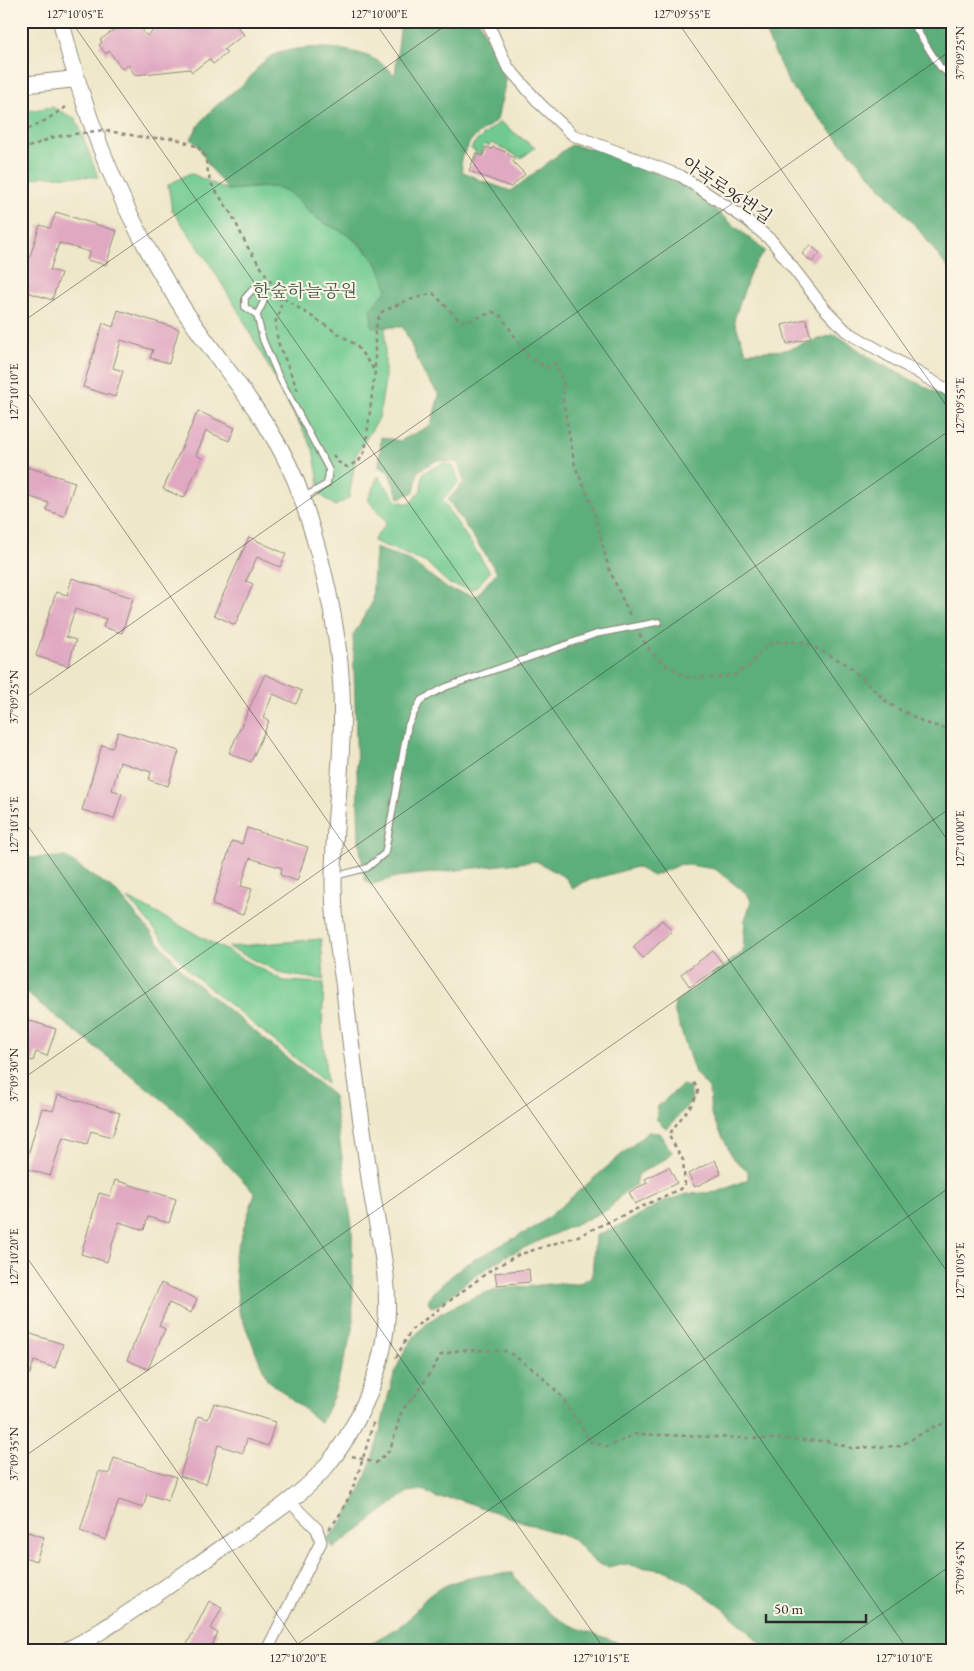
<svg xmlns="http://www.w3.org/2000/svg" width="974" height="1671" viewBox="0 0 974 1671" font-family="'EB Garamond','Noto Serif KR',serif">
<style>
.green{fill:#70ca90;stroke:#4e7a5e}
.forest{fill:#5cae7a;stroke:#446c52}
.building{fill:#e0a9c2}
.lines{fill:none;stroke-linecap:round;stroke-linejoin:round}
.lane-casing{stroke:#8d897a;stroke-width:8}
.street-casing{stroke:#8d897a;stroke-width:13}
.secondary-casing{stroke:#8d897a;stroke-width:18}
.path{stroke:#8d897a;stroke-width:2.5;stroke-dasharray:4 4;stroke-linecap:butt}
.lane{stroke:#fff;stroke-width:5.5}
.street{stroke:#fff;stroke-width:11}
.secondary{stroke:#fff;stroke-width:16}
.path-bridge{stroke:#8d897a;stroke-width:2.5;stroke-dasharray:4 4;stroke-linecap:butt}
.ticks{fill:none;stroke:#2b2b2b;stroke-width:1;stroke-opacity:0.45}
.labels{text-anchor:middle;stroke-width:4;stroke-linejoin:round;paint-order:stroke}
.street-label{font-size:18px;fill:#2b2b2b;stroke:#fcf5e5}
.park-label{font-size:18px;fill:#405b49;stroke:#fcf5e5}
.neatline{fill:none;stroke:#2b2b2b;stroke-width:2}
.ticks-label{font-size:12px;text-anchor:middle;fill:#2b2b2b}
</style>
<rect width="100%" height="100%" fill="#fcf5e5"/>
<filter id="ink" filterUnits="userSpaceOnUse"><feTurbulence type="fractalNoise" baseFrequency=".02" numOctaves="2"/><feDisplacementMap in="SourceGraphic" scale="10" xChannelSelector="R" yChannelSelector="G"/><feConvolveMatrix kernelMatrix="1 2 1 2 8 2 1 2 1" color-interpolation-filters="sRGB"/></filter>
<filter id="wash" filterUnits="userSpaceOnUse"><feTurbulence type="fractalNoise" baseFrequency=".0096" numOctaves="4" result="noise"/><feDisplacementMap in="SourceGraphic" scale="20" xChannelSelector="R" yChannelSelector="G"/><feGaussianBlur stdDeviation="1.12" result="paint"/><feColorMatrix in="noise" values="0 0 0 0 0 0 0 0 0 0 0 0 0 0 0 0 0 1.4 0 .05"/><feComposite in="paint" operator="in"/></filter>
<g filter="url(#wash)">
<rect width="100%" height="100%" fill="#efe7c9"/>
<!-- green -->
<path class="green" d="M52 107 76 119 98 177 46 176 21 181V112Z
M500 122 535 148 521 158 492 143 489 146 484 144 477 163 472 161 476 151 471 149 474 143Z
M190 173 228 190 271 187 284 189 296 198 313 215 346 233 373 257 385 279 387 290 372 327 385 326V381L379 418 356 455 349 498 335 506 321 495 313 449 240 314 208 261 172 210 168 185Z
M444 463 454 467 459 482 442 500 490 572 473 590 449 584 427 563 373 541 387 522 368 500 378 476 397 501 410 504 421 490 423 473Z
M128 898 284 981 324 983 322 1027 327 1084 191 973Z
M321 939 324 980 283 974 228 947Z"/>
<!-- forest -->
<path class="forest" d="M401 21H479L506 80 497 120 471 140 461 158 462 171 480 180 511 191 571 145 600 150 685 185 765 251 751 270 734 320 746 352 786 350 835 334 877 362 953 401V1650H768L724 1609 690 1584 667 1571 621 1564 608 1567 595 1563 573 1539 457 1499 436 1498 423 1490 408 1492 334 1548 327 1539C354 1513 368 1474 378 1439 391 1390 393 1344 440 1314 452 1307 482 1292 496 1290 517 1287 539 1285 560 1283 565 1283 570 1284 575 1284 580 1284 587 1279 592 1276L595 1236 627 1222 665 1201 687 1194 718 1192 748 1179V1171L733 1158 711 1114 709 1089 695 1073 674 1010 675 1002 743 952 745 920 751 902 748 895 715 869 681 864 653 876 636 867 583 882 573 889 566 878 536 861 396 877 371 885 365 880 359 842 353 635 372 603 375 548 411 561 448 589 476 596 497 572 448 500 464 482 458 463 437 460 418 471 414 492 399 498 388 471 379 467 381 437 400 441 431 425 439 395 424 374 403 327H372L371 309 387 290C383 266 365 244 344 233 334 227 323 224 314 216 303 208 296 193 282 189 265 184 245 189 228 190L209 166 199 147 191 139C201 117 220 101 240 87 251 79 258 64 270 57 293 43 350 46 374 59 382 63 389 69 395 75Z
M760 21H953V275L919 230 789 84Z
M65 857 117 892 188 977 333 1095 352 1226 353 1330 333 1397 321 1423 267 1379 239 1311 234 1258 255 1193 173 1108 21 989V858Z
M682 1085 689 1087 692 1100 667 1129 656 1119 658 1106Z
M648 1132 659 1133 672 1152 667 1158 637 1175 636 1185 625 1191 609 1209 506 1256 470 1279 440 1304 431 1307 428 1301 431 1294 464 1265 537 1226 552 1214Z
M512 1573C526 1593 547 1614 570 1625 590 1634 612 1637 630 1650H363C376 1638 391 1633 405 1622 413 1616 418 1606 425 1599 449 1577 482 1575 512 1573Z"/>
<g id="blocks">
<!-- building -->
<path class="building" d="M126 21H136L147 36 166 21H233L244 35 224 49 227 53 213 64 209 59 192 72 190 69 135 75 128 65 122 69 109 51 106 54 99 45 102 42 100 40Z
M486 147 492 149 493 147 508 153V155L515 158 513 162 525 174 511 187 469 171 476 153 483 156Z
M56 212 117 231 106 265 87 260 90 252 59 243 50 270 61 273 52 300 21 290V284L40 225 50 228Z
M810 245 820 253 812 262 802 254Z
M118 310 179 329 169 363 150 358 153 350 121 340 113 368 123 371 115 397 83 387 103 323 113 327Z
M806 319 811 338 787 344 782 325Z
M198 411 235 428 229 441 206 431 196 455 202 458 184 498 163 489Z
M21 465 75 482 64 516 46 510 49 503 21 494Z
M249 537 286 554 280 567 257 557 246 581 253 584 235 625 214 615Z
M72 578 133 598 122 633 103 627 106 619 75 609 66 637 76 640 68 666 36 656 56 592 67 595Z
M265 674 302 691 296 704 273 694 263 718 269 721 251 762 229 753Z
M118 732 179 751 168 786 149 780 151 772 120 762 112 790 122 793 114 819 82 810 102 745 112 748Z
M247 828 308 847 297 881 280 875 282 868 250 858 241 886 252 889 243 915 212 905 232 841 242 844Z
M662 920 672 931 643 958 633 947Z
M713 951 723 964 690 987 681 974Z
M21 1018 56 1029 47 1056 36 1052 33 1061 21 1057Z
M58 1095 120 1113 112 1137 91 1131 87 1144 63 1137 50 1176 24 1168 42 1108 53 1111Z
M715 1160 721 1174 695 1187 688 1174Z
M669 1167 677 1183 635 1204 629 1192 647 1183 645 1179Z
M115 1180 176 1199 169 1223 148 1217 144 1230 119 1222 107 1262 81 1254 99 1193 110 1196Z
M529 1269 530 1282 497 1285 495 1273Z
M161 1283 197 1299 191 1313 169 1303 159 1326 165 1329 148 1369 127 1360Z
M21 1331 63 1344 55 1368 34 1361 30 1374 21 1372Z
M214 1403 275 1422 268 1446 247 1439 243 1453 218 1445 206 1484 180 1476 198 1416 208 1419Z
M114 1458 176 1477 168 1501 147 1494 143 1508 119 1500 106 1540 80 1531 99 1471 109 1474Z
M21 1530 44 1537 36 1561 21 1556Z
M209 1601 222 1608 211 1629 218 1633 211 1647 205 1645 203 1650H184Z"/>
</g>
</g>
<g filter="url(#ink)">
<use href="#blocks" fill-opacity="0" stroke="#8d897a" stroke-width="1"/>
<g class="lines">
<!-- lane casing -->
<g class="lane-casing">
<path id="lane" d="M911 21 940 67 953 78
M257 315 245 307V298L253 289 261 294 264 301 257 315 263 340 279 377 329 470 327 484 304 497
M336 876 367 868 385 853 408 725 421 700 446 687 596 634 658 622"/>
</g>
<!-- street casing -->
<g class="street-casing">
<path id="street" d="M487 21 507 66 540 104 573 135 681 176 747 220 772 241 824 308 846 331 953 393
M267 1650 321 1542 317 1529 289 1501"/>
</g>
<!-- secondary casing -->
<g class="secondary-casing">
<path id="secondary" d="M61 21C86 124 126 222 184 310 225 372 279 427 302 498 325 567 343 644 342 717 342 778 331 840 334 902 335 930 340 958 344 985 351 1053 361 1120 371 1188 378 1234 391 1279 386 1326 381 1376 357 1430 324 1469 296 1501 257 1524 222 1548 186 1573 151 1598 115 1622 99 1632 84 1643 67 1650
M21 85 76 79"/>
</g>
<!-- path -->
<path class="path" d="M21 133 46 120 69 105
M198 147 205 156 210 182 232 215 247 246 280 296 356 345 375 371
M280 296 281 309 275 323 278 342 298 391
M333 455 338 462 347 467 359 461 365 451 375 371V331L380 313 403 302 433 293 459 320 469 321 493 312 501 316 527 355 546 368 556 363 564 385 563 401 575 466 592 505 609 569 631 618
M639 634 651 652 663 663 686 677 714 678 734 675 750 665 760 652 772 642H804L848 665 889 704 926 723 953 731
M396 1358 411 1330 492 1269 518 1255 578 1236 680 1189 685 1184 683 1160 669 1136C677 1119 693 1109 698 1091L693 1080
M352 1456 376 1463 390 1450 402 1410 418 1392 441 1355 460 1350 507 1351 537 1372 561 1396 591 1442 608 1447 635 1434 826 1441 852 1448 900 1446 933 1427 953 1421
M329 1529C353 1502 364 1454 374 1420"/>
<!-- lane -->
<use href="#lane" class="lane"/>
<!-- street -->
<use href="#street" class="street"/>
<!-- secondary -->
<use href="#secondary" class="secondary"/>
<!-- path-bridge -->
<path class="path-bridge" d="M21 150 54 137 103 130 147 138H174L198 147"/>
</g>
</g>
<!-- ticks -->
<path class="ticks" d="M71 21 953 1280M374 21 953 848M677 21 953 415M21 323 452 21M21 383 908 1650M21 701 953 49M21 816 605 1650M21 1080 953 428M21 1249 302 1650M21 1459 953 806M289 1650 953 1185M830 1650 953 1564"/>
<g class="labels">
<!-- street labels -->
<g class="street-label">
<text transform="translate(727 190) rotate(34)" y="6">아곡로96번길</text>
</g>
<!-- park labels -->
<g class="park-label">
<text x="305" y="297">한숲하늘공원</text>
</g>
</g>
<!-- margin -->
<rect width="974" height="1671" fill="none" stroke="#fcf5e5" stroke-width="55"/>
<!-- scale -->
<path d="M766 1614v8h100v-8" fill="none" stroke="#2b2b2b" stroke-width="2.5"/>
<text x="774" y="1614" font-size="15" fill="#2b2b2b" stroke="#fcf5e5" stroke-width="4" paint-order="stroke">50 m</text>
<rect x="28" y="28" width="918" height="1616" class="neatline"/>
<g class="ticks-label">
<text x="75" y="18">127°10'05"E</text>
<text x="379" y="18">127°10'00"E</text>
<text x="682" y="18">127°09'55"E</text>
<text transform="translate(960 53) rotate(-90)" y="4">37°09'25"N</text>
<text transform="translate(14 392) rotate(-90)" y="4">127°10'10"E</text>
<text transform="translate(960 406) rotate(-90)" y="4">127°09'55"E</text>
<text transform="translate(14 697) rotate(-90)" y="4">37°09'25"N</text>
<text transform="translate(14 825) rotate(-90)" y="4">127°10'15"E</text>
<text transform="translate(960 839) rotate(-90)" y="4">127°10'00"E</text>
<text transform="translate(14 1075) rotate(-90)" y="4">37°09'30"N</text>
<text transform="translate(14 1257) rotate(-90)" y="4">127°10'20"E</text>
<text transform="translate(960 1271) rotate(-90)" y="4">127°10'05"E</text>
<text transform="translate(14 1454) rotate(-90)" y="4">37°09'35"N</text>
<text transform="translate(960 1568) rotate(-90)" y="4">37°09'45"N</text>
<text x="298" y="1662">127°10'20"E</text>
<text x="601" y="1662">127°10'15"E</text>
<text x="904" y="1662">127°10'10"E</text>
</g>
</svg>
